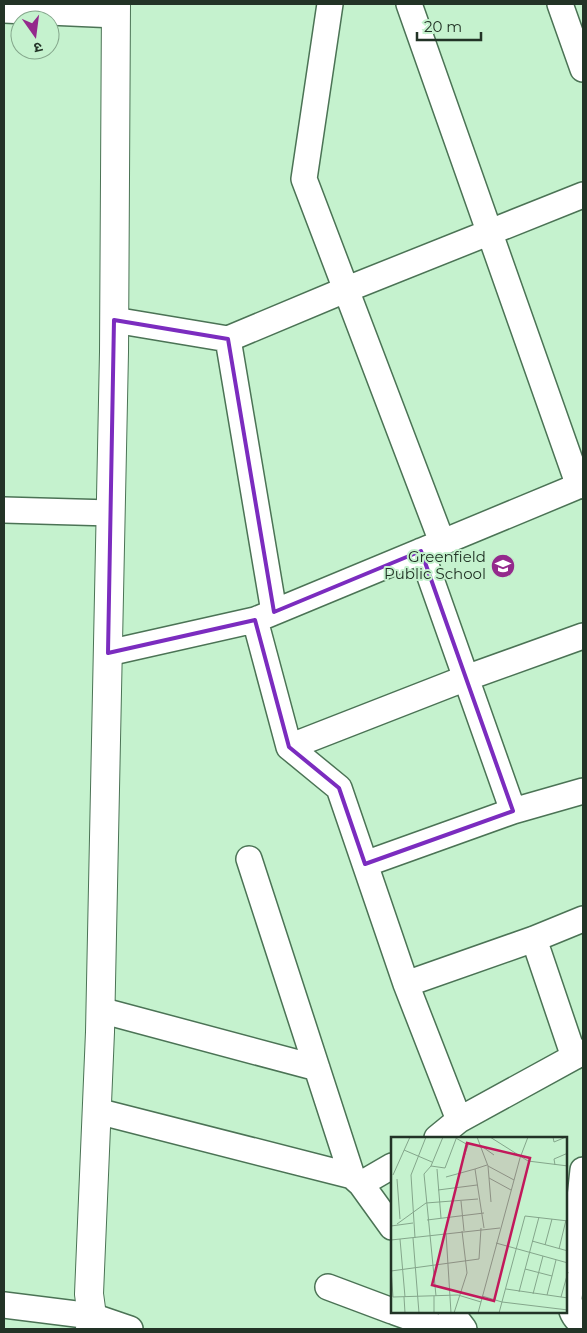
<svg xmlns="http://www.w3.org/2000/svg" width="587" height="1333" viewBox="0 0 587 1333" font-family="Montserrat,'Noto Sans Devanagari',sans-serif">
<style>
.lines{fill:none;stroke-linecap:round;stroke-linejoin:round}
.minor-casing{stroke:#4b7355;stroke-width:28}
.tertiary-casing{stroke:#4b7355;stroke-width:30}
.minor{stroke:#fff;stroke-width:25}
.tertiary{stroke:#fff;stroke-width:28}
.marked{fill:none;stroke:#7b2cbf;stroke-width:4;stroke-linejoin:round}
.labels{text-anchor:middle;stroke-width:4;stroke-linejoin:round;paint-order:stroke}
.poi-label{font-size:15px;fill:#223326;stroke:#c5f2ce;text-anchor:end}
.inset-road{fill:none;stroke:#84a68b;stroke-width:1}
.view{fill:#c2185b;fill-opacity:0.15;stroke:#c2185b;stroke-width:2.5}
.inset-edge{fill:none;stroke:#223326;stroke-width:2.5}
</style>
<rect width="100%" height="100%" fill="#c5f2ce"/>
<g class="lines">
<!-- minor casing -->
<g class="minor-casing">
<path id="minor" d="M330 4 304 179 442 542
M409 4 579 486
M560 4 583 69
M4 10 116 15
M114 320 228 339
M4 510 111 513
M421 551 513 811
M274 612 228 339 345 290 583 195
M255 620 289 747 339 788 406 984 459 1120 437 1138
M108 653 255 620 583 484
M289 747 466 678 583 636
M249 859 352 1176 361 1184 392 1227
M365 864 513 811 583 791
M534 939 574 1057
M406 984 534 939 583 919
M100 1010 317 1068
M97 1111 352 1176
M459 1120 583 1052
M583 1170 569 1299C571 1310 573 1318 583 1324
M361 1184 392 1166
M328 1287 392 1311
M4 1305 92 1316 130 1329
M395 1312 442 1329
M451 1312 464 1329"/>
</g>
<!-- tertiary casing -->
<g class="tertiary-casing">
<path id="tertiary" d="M90 1329 92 1316 89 1294 100 1032 114 352 116 4"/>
</g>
<!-- minor -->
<use href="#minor" class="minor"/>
<!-- tertiary -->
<use href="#tertiary" class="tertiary"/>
</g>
<!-- marked area -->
<path class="marked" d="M114 320 228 339 274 612 421 551 513 811 365 864 339 788 289 747 255 620 108 653Z"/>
<!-- icons -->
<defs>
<g id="school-disc" transform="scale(1.25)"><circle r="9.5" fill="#942a8c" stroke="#c5f2ce"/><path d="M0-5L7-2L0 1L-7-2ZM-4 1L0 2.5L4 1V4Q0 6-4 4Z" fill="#fff"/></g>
</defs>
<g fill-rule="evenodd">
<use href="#school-disc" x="503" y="566"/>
</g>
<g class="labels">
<!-- poi labels -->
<g class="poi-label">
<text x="486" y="562">Greenfield<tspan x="486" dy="17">Public School</tspan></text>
</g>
</g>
<!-- overview -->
<g transform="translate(391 1137)">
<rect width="176" height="176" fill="#c5f2ce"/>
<path class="inset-road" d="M63 0 77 8 71 26M86 0 97 29 100 65M99 0 137 24 177 29M162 0 163 5 175 0M89 8 103 18M13 13 41 25M164 28 163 22 177 16M40 29 52 0M97 29 123 43M46 32 50 81M2 38 19 0M55 40 84 32M98 41 120 53M6 42 9 82M47 53 86 48M70 64 73 94M36 83 93 76M6 87 35 66 87 62M0 89 22 86M93 91 84 32 96 28M55 96 60 176M22 101 28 176M24 101 20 38 35 0M9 102 14 160M0 103 109 91M141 104 177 114M105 106 177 126M154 108 161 82M168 112 175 83M0 132 2 160 67 158 90 165M134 132 161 139 156 158M0 134 88 122 90 91M161 139 165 123M115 152 177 161M128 155 148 80M142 157 152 119M43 159V176M45 159 33 37 40 29 54 31 65 2M91 159 111 165 177 173M0 160V176M13 160 14 176M170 160 177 135M63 176 76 136 71 94M87 176 129 21 137 0M108 176 134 79 177 84"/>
<path class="view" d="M76 6 139 21 103 164 41 148Z"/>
<rect width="176" height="176" class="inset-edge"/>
</g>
<!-- border -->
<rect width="587" height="1333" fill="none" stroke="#223326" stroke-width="10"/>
<!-- north arrow -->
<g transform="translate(35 35) rotate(166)"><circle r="24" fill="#c5f2ce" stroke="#84a68b"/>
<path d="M0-4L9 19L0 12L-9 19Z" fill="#942a8c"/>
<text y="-8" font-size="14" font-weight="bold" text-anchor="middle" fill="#223326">उ</text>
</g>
<!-- scale -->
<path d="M417 32v8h64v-8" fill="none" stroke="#223326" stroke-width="2.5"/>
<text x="424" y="32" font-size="15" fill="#223326" stroke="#c5f2ce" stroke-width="4" paint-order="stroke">20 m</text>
</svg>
